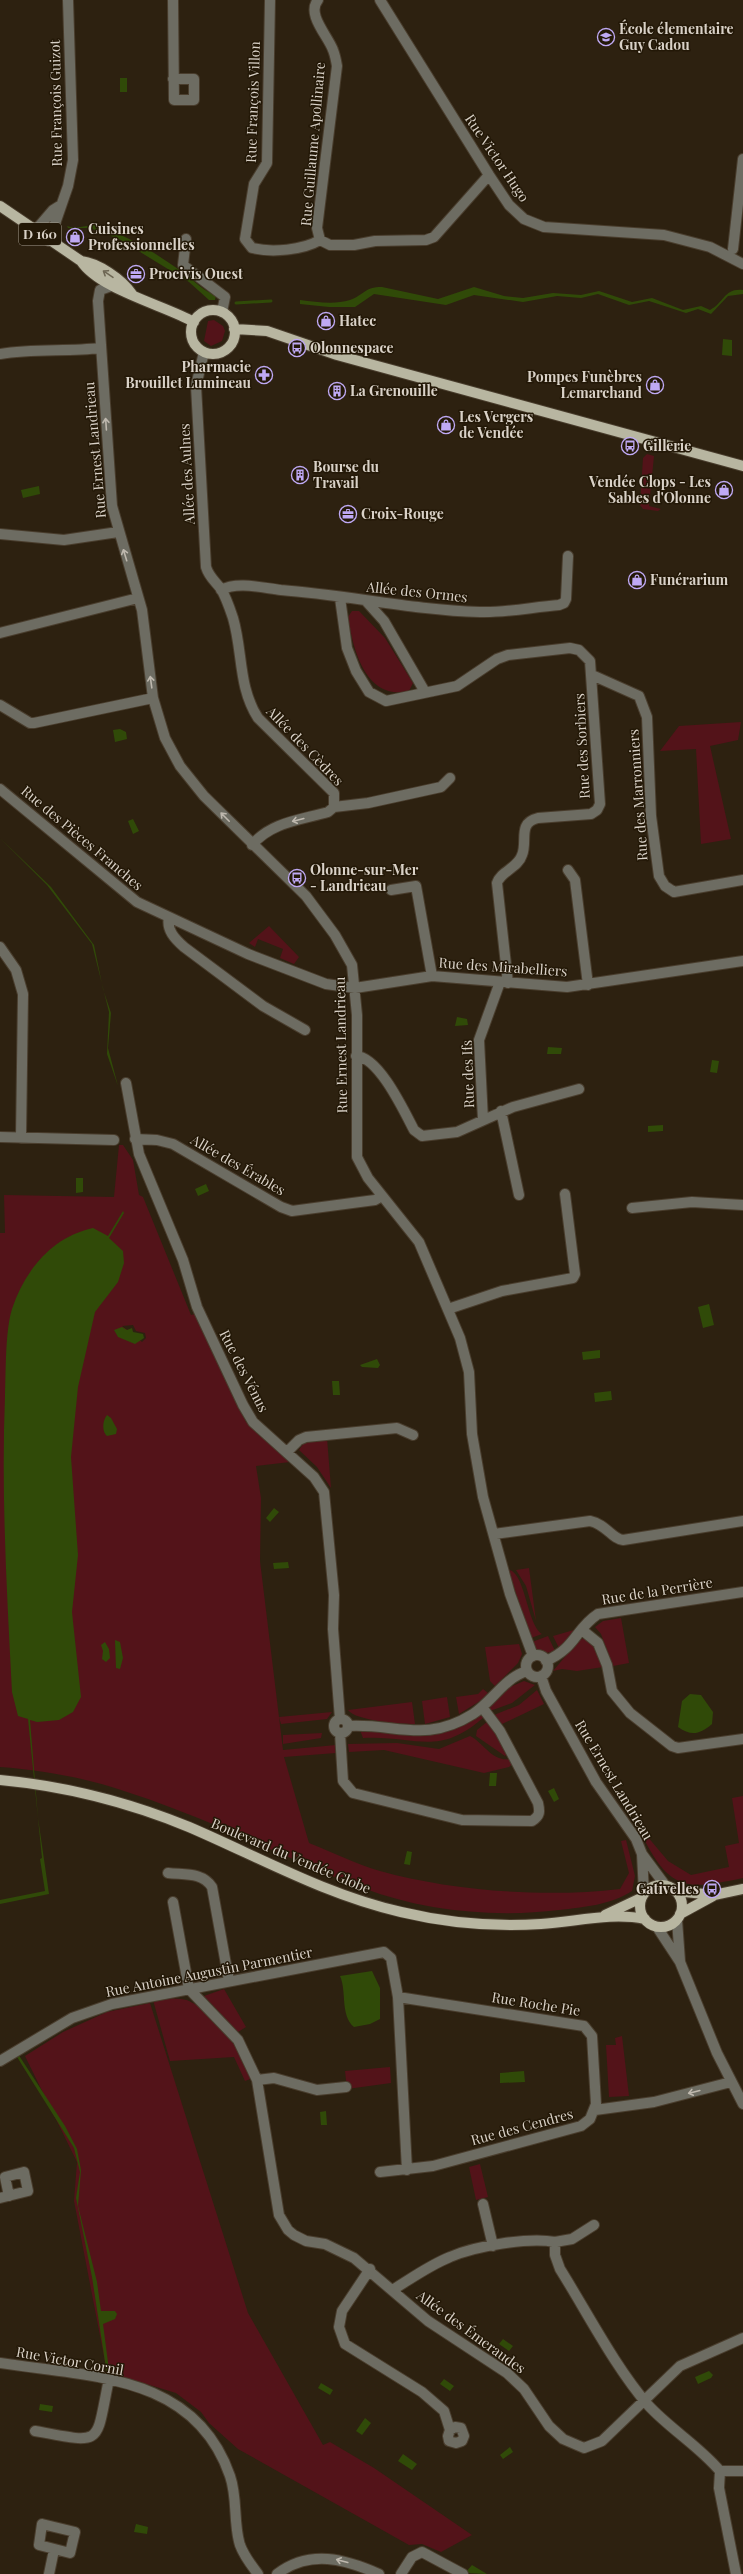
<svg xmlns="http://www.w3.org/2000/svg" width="743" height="2574" viewBox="0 0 743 2574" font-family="'Playfair Display',serif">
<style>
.green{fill:#531319;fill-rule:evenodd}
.water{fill:#304a08}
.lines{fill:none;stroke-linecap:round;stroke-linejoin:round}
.stream{stroke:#304a08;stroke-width:3}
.minor-casing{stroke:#493d2d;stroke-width:12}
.major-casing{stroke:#493d2d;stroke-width:12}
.minor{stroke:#6d6c62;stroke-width:10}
.major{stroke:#b8b6a1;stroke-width:10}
.oneway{stroke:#6e6754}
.oneway2{stroke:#beb8ae}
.labels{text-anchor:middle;stroke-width:3;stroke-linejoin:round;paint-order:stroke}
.shield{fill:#231807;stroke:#a29a8d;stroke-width:1}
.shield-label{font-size:13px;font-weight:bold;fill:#d9d1c7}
.poi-label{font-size:14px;font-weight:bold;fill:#d9d1c7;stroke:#231807;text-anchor:start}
.street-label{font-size:14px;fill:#d9d1c7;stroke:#231807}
</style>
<rect width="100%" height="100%" fill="#2d2110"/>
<!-- green -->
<path class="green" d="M214 320 223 326 225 331 222 341 211 346 204 341 208 321Z
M647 454 654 456 649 506 661 509 658 511 643 509 640 505 643 458Z
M352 611H359L385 638 413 683 409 691C366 701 353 650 348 617Z
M741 722 738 740 710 746 731 839 701 844 696 749 660 751 679 726Z
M269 926 299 957 294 964 280 958 283 949 258 939 255 947 249 943Z
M119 1145H123L133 1160 139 1195 143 1197 191 1315 195 1314 246 1422 290 1462 256 1466 261 1498 260 1561 283 1750 336 1745V1753L284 1757 309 1843C332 1852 356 1864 380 1871 452 1891 545 1898 620 1889L629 1873 621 1841 626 1840 635 1876 632 1891C610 1905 585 1907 559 1910 495 1918 423 1911 363 1888 314 1870 268 1847 220 1827 189 1814 158 1802 127 1792 87 1778 42 1770 0 1767V1233H5L4 1195 114 1197ZM133 1325 136 1331 145 1333 146 1338 142 1342 122 1326Z
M327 1438 331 1488 317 1467 299 1450 305 1441Z
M529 1568 536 1621 526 1586 516 1570Z
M508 1570C525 1570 527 1625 542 1634L531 1638Z
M621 1618 629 1663 613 1666 601 1634 595 1627 603 1621Z
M574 1630V1633L560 1650 553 1636Z
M548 1636 555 1651 546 1653 534 1648 532 1642Z
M585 1638 592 1644 603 1667 577 1671 562 1669 553 1671 579 1640Z
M519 1644 522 1654 518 1663 495 1686 490 1681 485 1647Z
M524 1681 535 1685 512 1703 490 1711V1707L510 1687Z
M483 1689 488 1693 480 1701 459 1714 456 1697 478 1694Z
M537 1690 544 1704 502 1724 494 1715 519 1705Z
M447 1697 450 1717 425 1724 422 1701Z
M412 1702 415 1724C401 1724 356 1721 348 1710Z
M332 1712 327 1719 281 1724 279 1717Z
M482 1715 484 1717C438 1758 416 1735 363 1738L360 1730 409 1735 433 1734Z
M488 1721 508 1754 505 1756 476 1736 477 1730Z
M322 1733 321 1738 283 1744V1735Z
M470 1736C484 1743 492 1762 510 1759L512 1764 509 1767 484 1773 384 1750 349 1752 348 1744 397 1743 439 1749Z
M743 1796V1878C690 1889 671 1893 644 1839L647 1836 668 1861 691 1875 729 1867 725 1846 739 1843 732 1798Z
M224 1989 246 2027 238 2032 204 1996Z
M164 1998C172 1999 183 1998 189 2001 221 2016 238 2049 253 2078L245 2081 234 2057 170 2061 153 2000Z
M150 2003 248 2313 323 2445 330 2442 374 2468 472 2535 441 2552 422 2544 409 2545 238 2449 209 2423 201 2412 176 2393 107 2372 74 2201 77 2162 25 2056 63 2032 107 2012Z
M622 2036 629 2096 609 2097 606 2045H616L615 2038Z
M390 2067 391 2083 347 2089 345 2071Z
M480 2164 488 2197 476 2200 469 2167Z"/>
<!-- water -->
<path class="water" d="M120 78H127V92H120Z
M93 225C124 233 154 252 181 271 193 279 202 291 216 295L215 300H209L189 282 119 239 90 228H68L67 226 74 228Z
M382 287 438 299 474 287 504 296 523 298 553 293 581 295 599 291 632 302 652 298 683 310 701 306 710 310C724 303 724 288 743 290V294L728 296 711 314 698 309 686 313 649 301 629 305 598 294 581 298 557 296 523 302 474 295 446 305 374 294 355 307H329L300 304V300C317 302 334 305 350 300 364 295 364 287 382 287Z
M723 339 732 340V356L722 355Z
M39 486 40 494 23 498 21 490Z
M120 729 126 732 127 739 115 742 113 730Z
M133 819 139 831 133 834 128 821Z
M0 838 51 887 94 945 103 989 111 1013 108 1048 118 1086 107 1054 109 1012 92 944 47 885Z
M457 1017 467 1019 468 1025 455 1026Z
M548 1047 562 1048 561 1054H547Z
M712 1060 719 1061 717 1073 710 1072Z
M663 1125V1131L648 1132V1126Z
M76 1178H83V1192L76 1193Z
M206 1184 209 1191 198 1196 195 1189Z
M123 1211 124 1213 109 1238 123 1251 124 1263 118 1282 95 1312 78 1387 71 1457 78 1555 72 1612 81 1697 73 1712 59 1720 37 1722 30 1720 38 1818 49 1894 0 1904V1900L45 1891 40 1859 42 1858 28 1719 18 1716 12 1692C7 1594 1 1495 5 1396 6 1372 5 1332 12 1309 25 1270 52 1237 93 1228L108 1236Z
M709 1304 714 1325 703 1328 698 1307Z
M122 1327 127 1330 132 1328 133 1332 143 1334 144 1338 135 1344 118 1337 114 1330Z
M600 1350V1358L583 1360 582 1352Z
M377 1359 380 1365 378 1368 362 1367 360 1365Z
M332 1381H339L340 1395H333Z
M611 1391 612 1400 595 1402 594 1393Z
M107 1415 111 1418 117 1429 116 1434 107 1436C102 1432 102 1421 107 1415Z
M274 1508 279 1512 270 1522 266 1518Z
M288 1562 289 1568 274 1569 273 1563Z
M115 1640 120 1642 123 1658 120 1669 116 1668Z
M105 1642 109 1649 110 1658 106 1662 102 1659 103 1651 101 1645Z
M690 1694 701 1695 713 1712 712 1724C699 1735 691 1736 678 1727L682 1701Z
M490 1773H497L496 1786H489Z
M554 1788 559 1799 554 1802 548 1791Z
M407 1851 412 1852 410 1865 404 1864Z
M372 1971 380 1988V2019L370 2024 354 2027C340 2015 347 1992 340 1976Z
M18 2054 65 2126 77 2149 81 2170 78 2206 97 2282 101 2311H115L117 2314 115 2319 103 2324 109 2370 107 2375 92 2277 76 2198 80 2172 74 2148 22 2065 16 2055Z
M524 2071 525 2082 500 2083V2073Z
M326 2111 327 2125H321L320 2112Z
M503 2339 513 2346 509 2351 499 2344Z
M709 2371 713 2375 711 2378 698 2384 695 2377Z
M444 2379 454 2386 450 2391 440 2384Z
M321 2383 333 2390 330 2395 318 2388Z
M40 2404 53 2406 52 2412 39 2410Z
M365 2418 371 2423 362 2435 356 2431Z
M510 2447 513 2452 503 2459 500 2455Z
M403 2454 417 2464 412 2470 398 2461Z
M136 2524 148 2527 147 2534 134 2532Z
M472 2565 487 2574 465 2573Z"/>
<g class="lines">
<!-- stream -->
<path class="stream" d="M236 303 271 301"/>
<!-- minor casing -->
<g class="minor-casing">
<path id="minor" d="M270 0 267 163 254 184 245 239 252 248C272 253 303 250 320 240
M318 0C306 14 328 36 333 50 335 55 336 60 337 66L317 228 320 240 330 245H354L375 241 426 240 434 237 489 175
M380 0 489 175 509 205 524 219 544 227 664 235 710 247 743 264
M173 79H194V100H174L173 0
M35 231 53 210 61 205
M186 239 183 265 225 297 222 312
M49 241 68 186 73 160 68 0
M733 249 743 159
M111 286 100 290 98 301 112 506 142 610 153 698 165 738 180 766 204 796 306 896 335 935 352 965 357 1015V1157L368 1178 419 1242 460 1338 469 1372 472 1434 483 1497 510 1594 533 1656
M204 352 196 386 206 567C209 577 215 581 221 589 226 597 230 609 233 618 243 652 238 687 258 718L334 793V807
M0 354C33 348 67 352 100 348
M0 534 64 540 118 532
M221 590C237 581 263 588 281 590 347 595 413 610 480 612 506 613 533 607 559 605L564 603 566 599 568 556
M340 598 347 648 356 671 369 692 386 701 457 686 497 659 508 655 570 648 579 650 590 661 600 804 597 810 591 814 538 818C517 823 528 841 522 855 518 868 501 871 497 883L508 983
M366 601 384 621 425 692
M0 633 138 598
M592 675 639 696 647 717 651 816 659 876 665 886 674 892 743 880
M0 705 30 723H34L153 698
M0 789 137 902 248 954 326 984 355 988 432 976 567 987 743 961
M252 845C271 822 301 820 328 812L334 807 368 803 441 787 450 778
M568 870 575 880 588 985
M391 890 416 886 432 976
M169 917C166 930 175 939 184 947L263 1006 305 1030
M0 947 16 970 23 994 21 1138
M356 1056C379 1057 404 1111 414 1130L422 1136 457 1132 513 1107 579 1089
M126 1083 139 1154 183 1260 197 1307 243 1405 253 1422 314 1477 324 1492 334 1595 333 1629 340 1719
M501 1111 519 1195
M483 1120 479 1040 500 982
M0 1137 114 1140
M135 1139 157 1140 173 1144 281 1207 292 1211 375 1200 382 1196
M632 1208 692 1202 743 1205
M448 1309 502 1291 573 1278 575 1274 565 1194
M287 1452 299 1440 306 1437 397 1428 413 1435
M494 1534 590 1521C606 1524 612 1539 623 1540L743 1521
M582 1630 598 1643 607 1665 612 1691 630 1713 672 1746 678 1748 743 1739
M526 1666a11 11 0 1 1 22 0a11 11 0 1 1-22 0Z
M546 1661C576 1648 575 1629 598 1614L743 1592
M541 1676 546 1691 596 1782 636 1839 642 1854 644 1893
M334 1726a7 7 0 1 1 14 0a7 7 0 1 1-14 0Z
M348 1726C396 1723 425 1744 473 1714 493 1701 504 1678 527 1671
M340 1733 343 1781 353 1793 462 1820 532 1821C540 1816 540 1812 538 1803L500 1731 482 1707
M642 1854 665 1885
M168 1873C185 1875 202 1872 212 1887L229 1981
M173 1902 189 1989 238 2040 257 2080 279 2215 288 2230 294 2235 306 2241 325 2244 354 2258 428 2321 507 2373 524 2389 549 2426 563 2439 584 2448 602 2441 680 2366 743 2338
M677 1920 680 1961
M657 1927 680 1962 717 2053 743 2104
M0 2061 72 2018 112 2004 384 1952 391 1958 398 1997 407 2170
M257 2080 274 2078 317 2090 346 2087
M595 2110 654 2102 731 2082
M380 2172 433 2166 581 2126 590 2119 596 2104 592 2036 584 2026 398 1997
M0 2198 28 2191 24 2172 5 2177 9 2196
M483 2204 493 2246
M555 2242 572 2239 594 2225
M370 2269 342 2311 339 2327 345 2344 422 2392 444 2411 450 2430 448 2436 449 2441 456 2443 462 2441 464 2436 461 2428 455 2427 450 2430
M394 2289C412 2278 430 2265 450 2257 475 2246 529 2237 555 2242V2255L560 2269C587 2312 615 2367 648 2405 670 2429 699 2446 720 2471
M0 2363C91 2377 195 2374 230 2476 238 2499 233 2523 240 2545 244 2556 251 2565 258 2574
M35 2431C105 2444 95 2446 109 2379
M720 2471 719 2488 736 2574
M720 2471H743
M42 2524 75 2532 70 2553 39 2545Z
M49 2574 54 2550
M277 2574C310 2549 345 2559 379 2574
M401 2574 412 2557 422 2552 463 2574"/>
</g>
<!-- major casing -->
<g class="major-casing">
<path id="major" d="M0 206 81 261C98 263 122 279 132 294
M81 261C99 289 163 305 194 322
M191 332a22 22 0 1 1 44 0a22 22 0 1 1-44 0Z
M234 329 267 331 337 355 743 466
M0 1780C65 1786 128 1802 189 1827 259 1857 326 1895 401 1912 447 1923 494 1927 541 1924 575 1922 611 1912 645 1919
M640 1906a21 21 0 1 1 42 0a21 21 0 1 1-42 0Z
M675 1891 714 1895 743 1889
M680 1914 713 1896
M605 1915 641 1898"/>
</g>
<!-- minor -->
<use href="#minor" class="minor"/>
<!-- major -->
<use href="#major" class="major"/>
</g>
<!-- one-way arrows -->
<defs><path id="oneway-shaft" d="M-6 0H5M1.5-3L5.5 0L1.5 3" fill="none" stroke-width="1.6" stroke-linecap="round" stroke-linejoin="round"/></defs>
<use class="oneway" href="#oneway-shaft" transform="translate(108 274) rotate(-146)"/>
<g class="oneway2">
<use href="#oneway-shaft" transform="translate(106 424) rotate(-94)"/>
<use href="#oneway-shaft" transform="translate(125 555) rotate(-107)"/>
<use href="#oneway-shaft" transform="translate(151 682) rotate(-98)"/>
<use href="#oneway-shaft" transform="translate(225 817) rotate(-135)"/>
<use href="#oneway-shaft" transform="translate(298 820) rotate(166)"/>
<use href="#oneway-shaft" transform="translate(694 2092) rotate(166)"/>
<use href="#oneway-shaft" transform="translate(342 2561) rotate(-165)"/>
</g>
<!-- icons -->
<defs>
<g id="school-ring" transform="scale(0.9)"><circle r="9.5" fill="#231807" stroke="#bfa9f4" stroke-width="1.5"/><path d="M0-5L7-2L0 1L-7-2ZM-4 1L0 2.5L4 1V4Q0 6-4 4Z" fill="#bfa9f4"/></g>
<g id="shop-ring" transform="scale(0.9)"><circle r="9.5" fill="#231807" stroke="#bfa9f4" stroke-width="1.5"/><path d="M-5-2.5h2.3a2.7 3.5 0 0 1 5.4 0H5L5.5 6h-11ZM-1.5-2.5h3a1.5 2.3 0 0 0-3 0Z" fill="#bfa9f4"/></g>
<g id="office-ring" transform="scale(0.9)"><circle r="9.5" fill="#231807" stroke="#bfa9f4" stroke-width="1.5"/><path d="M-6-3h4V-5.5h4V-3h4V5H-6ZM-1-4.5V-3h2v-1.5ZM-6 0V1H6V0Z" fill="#bfa9f4"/></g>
<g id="bus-ring" transform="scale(0.9)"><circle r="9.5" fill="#231807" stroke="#bfa9f4" stroke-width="1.5"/><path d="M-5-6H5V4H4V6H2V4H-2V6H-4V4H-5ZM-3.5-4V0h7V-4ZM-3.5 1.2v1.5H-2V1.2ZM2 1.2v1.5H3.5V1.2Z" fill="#bfa9f4"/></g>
<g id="pharmacy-ring" transform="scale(0.9)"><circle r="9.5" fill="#231807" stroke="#bfa9f4" stroke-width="1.5"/><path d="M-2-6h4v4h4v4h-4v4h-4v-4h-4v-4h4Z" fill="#bfa9f4"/></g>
<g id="building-ring" transform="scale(0.9)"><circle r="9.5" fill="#231807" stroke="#bfa9f4" stroke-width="1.5"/><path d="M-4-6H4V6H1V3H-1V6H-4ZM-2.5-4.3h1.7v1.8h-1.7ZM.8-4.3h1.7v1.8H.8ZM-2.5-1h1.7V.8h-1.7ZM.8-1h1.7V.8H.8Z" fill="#bfa9f4"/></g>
</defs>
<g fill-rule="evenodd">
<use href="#school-ring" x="606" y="37"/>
<use href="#shop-ring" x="75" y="237"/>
<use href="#office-ring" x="136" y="274"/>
<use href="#shop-ring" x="326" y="321"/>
<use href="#bus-ring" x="297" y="348"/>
<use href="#pharmacy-ring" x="264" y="375"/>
<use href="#shop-ring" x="655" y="385"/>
<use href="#building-ring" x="337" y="391"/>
<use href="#shop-ring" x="446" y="425"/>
<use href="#bus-ring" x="630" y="446"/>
<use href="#building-ring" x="300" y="475"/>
<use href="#shop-ring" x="724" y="490"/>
<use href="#office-ring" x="348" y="514"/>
<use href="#shop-ring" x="637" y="580"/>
<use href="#bus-ring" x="297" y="878"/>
<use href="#bus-ring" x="712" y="1889"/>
</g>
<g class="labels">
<!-- shield labels -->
<rect class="shield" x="19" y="223" width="42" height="22" rx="3"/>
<g class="shield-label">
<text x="40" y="239">D 160</text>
</g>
<!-- poi labels -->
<g class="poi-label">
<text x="619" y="34">École élementaire<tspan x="619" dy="16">Guy Cadou</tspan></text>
<text x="88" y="234">Cuisines<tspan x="88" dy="16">Professionnelles</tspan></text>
<text x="149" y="279">Procivis Ouest</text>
<text x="339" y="326">Hatec</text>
<text x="310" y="353">Olonnespace</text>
<text x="251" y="372" text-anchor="end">Pharmacie<tspan x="251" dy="16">Brouillet Lumineau</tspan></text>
<text x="642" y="382" text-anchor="end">Pompes Funèbres<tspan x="642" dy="16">Lemarchand</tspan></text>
<text x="350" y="396">La Grenouille</text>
<text x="459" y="422">Les Vergers<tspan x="459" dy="16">de Vendée</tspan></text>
<text x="643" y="451">Gillerie</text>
<text x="313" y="472">Bourse du<tspan x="313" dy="16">Travail</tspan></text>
<text x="711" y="487" text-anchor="end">Vendée Clops - Les<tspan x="711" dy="16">Sables d'Olonne</tspan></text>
<text x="361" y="519">Croix-Rouge</text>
<text x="650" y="585">Funérarium</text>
<text x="310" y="875">Olonne-sur-Mer<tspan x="310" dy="16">- Landrieau</tspan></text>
<text x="699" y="1894" text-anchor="end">Gativelles</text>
</g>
<!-- street labels -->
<g class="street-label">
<text transform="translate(253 102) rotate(-88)" y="5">Rue François Villon</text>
<text transform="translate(56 103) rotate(-91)" y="5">Rue François Guizot</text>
<text transform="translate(313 144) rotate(-85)" y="5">Rue Guillaume Apollinaire</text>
<text transform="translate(497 158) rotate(56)" y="5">Rue Victor Hugo</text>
<text transform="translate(95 450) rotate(-95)" y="5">Rue Ernest Landrieau</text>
<text transform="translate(187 474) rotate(-93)" y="5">Allée des Aulnes</text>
<text transform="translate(417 592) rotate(6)" y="5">Allée des Ormes</text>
<text transform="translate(305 746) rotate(46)" y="5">Allée des Cèdres</text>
<text transform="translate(582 746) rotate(-93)" y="5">Rue des Sorbiers</text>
<text transform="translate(638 795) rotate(-94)" y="5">Rue des Marronniers</text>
<text transform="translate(82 838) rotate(40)" y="5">Rue des Pièces Franches</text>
<text transform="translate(503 967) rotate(4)" y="5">Rue des Mirabelliers</text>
<text transform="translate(341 1045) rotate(-91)" y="5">Rue Ernest Landrieau</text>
<text transform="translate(468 1074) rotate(-92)" y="5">Rue des Ifs</text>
<text transform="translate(238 1165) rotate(30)" y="5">Allée des Érables</text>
<text transform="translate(244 1371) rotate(63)" y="5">Rue des Vénus</text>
<text transform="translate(657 1591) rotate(-9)" y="5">Rue de la Perrière</text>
<text transform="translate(614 1780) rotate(59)" y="5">Rue Ernest Landrieau</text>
<text transform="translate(291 1856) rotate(23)" y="5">Boulevard du Vendée Globe</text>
<text transform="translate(209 1972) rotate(-11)" y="5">Rue Antoine Augustin Parmentier</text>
<text transform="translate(536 2004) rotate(9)" y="5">Rue Roche Pie</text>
<text transform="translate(522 2127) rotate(-15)" y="5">Rue des Cendres</text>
<text transform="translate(471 2332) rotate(36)" y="5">Allée des Émeraudes</text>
<text transform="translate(70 2361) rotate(10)" y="5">Rue Victor Cornil</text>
</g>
</g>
</svg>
